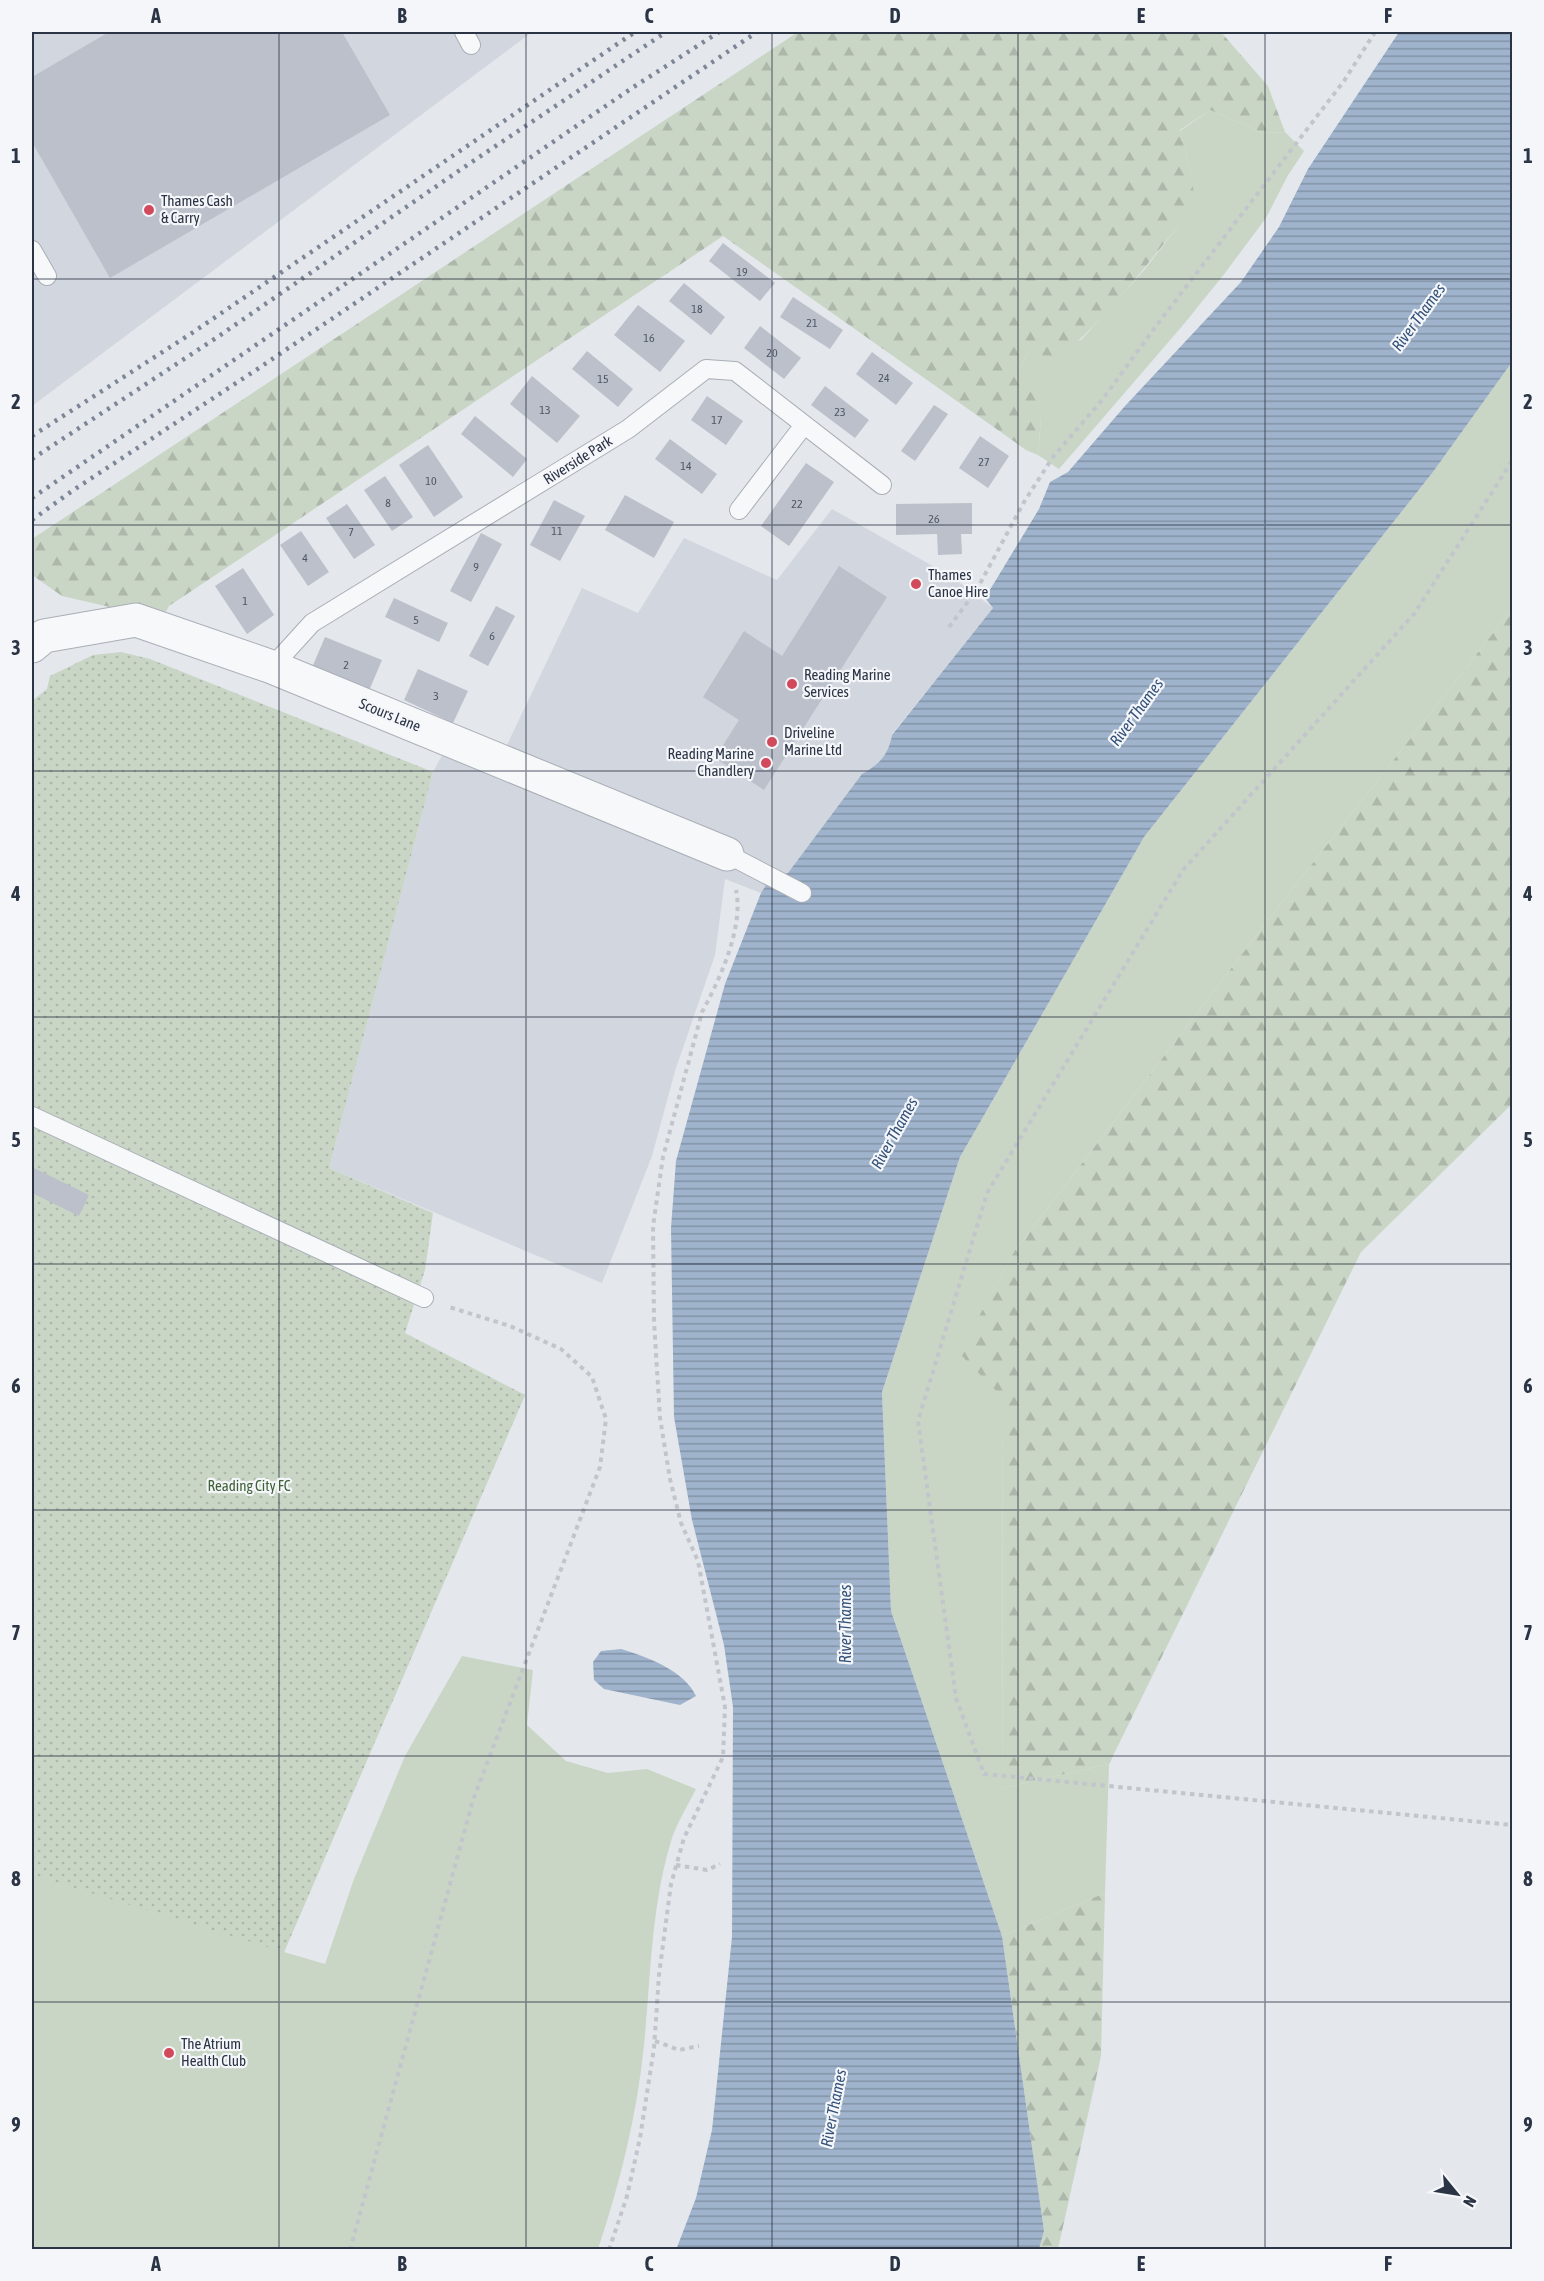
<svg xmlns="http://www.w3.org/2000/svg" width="1544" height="2281" viewBox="0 0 1544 2281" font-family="'Asap Condensed',sans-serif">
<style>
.built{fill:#d2d6de}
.grass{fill:#c9d6c5}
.forest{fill:url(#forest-firs)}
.park{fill:url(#park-dots)}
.water{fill:url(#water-rules)}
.building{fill:#bbc0ca}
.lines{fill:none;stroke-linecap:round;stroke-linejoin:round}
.service-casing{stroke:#a9aeb7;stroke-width:20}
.minor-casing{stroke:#a9aeb7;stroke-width:35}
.path{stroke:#c2c5cb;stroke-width:4;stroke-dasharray:4.5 4.5;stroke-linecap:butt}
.service{stroke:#f7f8fa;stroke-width:18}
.minor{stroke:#f7f8fa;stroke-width:33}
.rail{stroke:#7d8696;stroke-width:4.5;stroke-dasharray:3 6;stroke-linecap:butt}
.grid{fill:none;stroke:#2b3445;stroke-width:1.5;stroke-opacity:0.55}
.poi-dot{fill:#d1495b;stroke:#f4f6f9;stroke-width:2}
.labels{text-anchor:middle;stroke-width:4.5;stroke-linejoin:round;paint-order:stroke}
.number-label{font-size:12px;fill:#4f5766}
.poi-label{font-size:15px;fill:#2b3445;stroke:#f4f6f9;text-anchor:start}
.street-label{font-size:15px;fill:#2b3445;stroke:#f4f6f9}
.park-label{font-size:15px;fill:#3f6138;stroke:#f4f6f9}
.water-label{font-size:16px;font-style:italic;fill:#34527a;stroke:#f4f6f9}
.neatline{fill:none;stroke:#2b3445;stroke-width:2}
.grid-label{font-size:20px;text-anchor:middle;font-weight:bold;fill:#2b3445}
</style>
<defs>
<pattern id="forest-firs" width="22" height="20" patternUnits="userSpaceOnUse" patternTransform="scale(1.5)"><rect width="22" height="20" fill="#c9d6c5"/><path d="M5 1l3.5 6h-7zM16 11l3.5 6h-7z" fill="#adb8ab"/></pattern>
<pattern id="park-dots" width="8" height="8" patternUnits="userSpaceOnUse" patternTransform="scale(1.5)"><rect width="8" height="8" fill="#c9d6c5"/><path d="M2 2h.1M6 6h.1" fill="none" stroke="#adb8ab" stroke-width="1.8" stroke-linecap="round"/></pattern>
<pattern id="water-rules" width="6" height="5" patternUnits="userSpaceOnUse" patternTransform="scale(1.5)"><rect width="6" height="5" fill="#9fb4cc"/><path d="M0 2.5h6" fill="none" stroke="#8293a7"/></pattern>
</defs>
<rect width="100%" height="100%" fill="#e4e7ec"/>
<!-- built -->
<path class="built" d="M32 32H532L32 406Z
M832 509 952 577 993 608 892 734 890 748 877 767 862 775 788 873 771 877 761 893 725 879 715 955 675 1071 652 1156 602 1283 329 1168 433 772 457 728 506 747 582 588 638 613 684 538 777 580Z"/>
<!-- grass -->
<path class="grass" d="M1210 110 1263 133 1285 132 1304 151 1287 177 1266 218 1225 273 1184 324 1059 469 1038 455 1041 419 1020 369 1029 351 1081 340 1145 269 1195 204 1189 166 1180 131Z
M1512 362V609L1272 915 1014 1252 960 1352 1002 1397 1003 1788 1109 1764 1105 1893 1002 1936 891 1611 882 1392 960 1157 1144 837 1433 472Z
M32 1214 401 1336 525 1395 284 1952 325 1964 354 1879 405 1756 462 1656 533 1670 527 1725 566 1761 608 1773 647 1769 696 1789C688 1805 678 1821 672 1838 651 1905 651 1976 644 2045 637 2115 620 2183 598 2249H32Z"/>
<!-- forest -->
<path class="forest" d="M798 32H1221L1268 86 1285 132 1263 133 1210 110 1180 130 1189 166 1196 204C1151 258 1111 316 1056 360L1029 351 1020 369 1035 388 1041 419 1038 455 1026 450 723 236 169 606 162 619 62 596 32 575V539Z
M1512 609V1104L1361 1252 1109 1764 1003 1788 1002 1397 959 1353 1014 1252 1272 915Z
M1105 1893 1101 2056 1058 2249H1039L1044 2231 1002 1936Z"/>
<!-- park -->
<path class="park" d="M121 652 150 659 433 772 329 1168 433 1213 425 1270 405 1333 525 1395 284 1952 32 1875V701L47 689 50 676 93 655Z"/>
<!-- water -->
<path class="water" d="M1399 32H1512V362L1433 472 1144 837 960 1157 882 1392 891 1611 1002 1936 1044 2231 1039 2249 676 2250 696 2198 712 2130 732 1937 733 1707 724 1645 692 1520 674 1417 671 1228 676 1161 725 984 761 893 771 877 788 873 862 774C879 765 889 754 892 735L993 608 985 598 1039 509 1050 482 1068 472 1125 406 1241 282 1279 227 1308 169Z
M621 1649C647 1657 684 1670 696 1696L680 1705 604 1689 594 1680 593 1662 601 1651Z"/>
<!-- building -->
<path class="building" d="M109 32H342L390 115 110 278 32 142V77Z
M723 243 775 283 760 301 709 261Z
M684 283 725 317 711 335 669 301Z
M793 297 843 330 830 349 780 317Z
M638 305 685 341 660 372 614 335Z
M760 326 801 358 784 379 744 348Z
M587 351 633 389 618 407 572 369Z
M872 352 913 383 896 405 856 374Z
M532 376 580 416 557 443 510 404Z
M825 386 869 420 855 438 811 405Z
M707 396 743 421 726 445 691 420Z
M934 405 948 414 915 461 901 451Z
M475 416 527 459 513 477 461 434Z
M980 436 1009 456 988 488 959 468Z
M670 439 717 474 702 494 655 459Z
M428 445 463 497 434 517 399 465Z
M806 463 834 482 789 546 761 526Z
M385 476 413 517 392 531 364 490Z
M625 495 674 522 654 558 605 530Z
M554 500 585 516 560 561 530 545Z
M972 503V534H961L962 554 938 555 937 534 896 535V504Z
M347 504 375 545 354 559 326 518Z
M301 531 329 572 308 586 280 545Z
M481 533 502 544 471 602 450 591Z
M839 566 887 597 764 790 715 758 739 720 703 697 744 631 782 656Z
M243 568 274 615 247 634 215 586Z
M394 598 448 623 439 642 385 617Z
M496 606 515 616 488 666 469 656Z
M325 637 382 660 368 693 311 670Z
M418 669 468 691 453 723 404 700Z
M32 1167 89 1195 79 1216 32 1193Z"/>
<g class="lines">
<!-- service casing -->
<g class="service-casing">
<path id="service" d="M464 32 471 45
M32 250 47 276
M739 510 804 425
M272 667 312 623 628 429 706 369 735 371 882 485
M727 854 802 893
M32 1116 424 1298"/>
</g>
<!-- minor casing -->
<g class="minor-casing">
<path id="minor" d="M32 646 44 636 136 620 272 667 727 854"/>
</g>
<!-- path -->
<path class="path" d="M1512 461 1414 614 1183 870 987 1193 918 1421 956 1698 984 1774 1512 1825
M949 627 976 591 1024 502 1053 457 1102 400 1156 326 1344 81 1375 32
M676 1865 707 1870 720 1864
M655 2041 679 2050 699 2046
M350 2250 473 1800 600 1467 606 1419 592 1377 561 1349 510 1326 449 1307
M609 2250 627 2196 640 2138 654 2048 659 1975 671 1884 684 1838 723 1757 725 1707 698 1561 681 1523 670 1479 660 1418 654 1321 653 1226 663 1157 702 1012C720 979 744 927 736 890"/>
<!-- service -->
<use href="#service" class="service"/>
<!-- minor -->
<use href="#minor" class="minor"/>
<!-- rail -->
<path class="rail" d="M32 436 192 333 635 32
M32 459 216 338 460 170 666 32
M32 498 632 88 719 32
M32 520 72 491 256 370 757 32"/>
</g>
<!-- grid -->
<path class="grid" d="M279 32V2250M526 32V2250M772 32V2250M1018 32V2250M1265 32V2250M32 279H1512M32 525H1512M32 771H1512M32 1017H1512M32 1264H1512M32 1510H1512M32 1756H1512M32 2002H1512"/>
<!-- markers -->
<g class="poi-dot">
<circle cx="149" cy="210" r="6"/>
<circle cx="916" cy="584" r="6"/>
<circle cx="792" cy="684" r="6"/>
<circle cx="772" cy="742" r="6"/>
<circle cx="766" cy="763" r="6"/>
<circle cx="169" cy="2053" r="6"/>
</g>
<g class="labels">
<!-- number labels -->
<g class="number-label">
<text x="742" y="276">19</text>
<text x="697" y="313">18</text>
<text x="812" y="327">21</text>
<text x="649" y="342">16</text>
<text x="772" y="357">20</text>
<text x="884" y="382">24</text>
<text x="603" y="383">15</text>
<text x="545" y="414">13</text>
<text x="840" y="416">23</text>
<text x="717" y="424">17</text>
<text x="984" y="466">27</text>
<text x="686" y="470">14</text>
<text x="431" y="485">10</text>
<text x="388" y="507">8</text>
<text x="797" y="508">22</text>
<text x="934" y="523">26</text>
<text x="557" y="535">11</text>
<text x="351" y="536">7</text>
<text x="305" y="562">4</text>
<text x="476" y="571">9</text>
<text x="245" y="605">1</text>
<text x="416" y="624">5</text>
<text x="492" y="640">6</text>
<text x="346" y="669">2</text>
<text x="436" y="700">3</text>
</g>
<!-- poi labels -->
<g class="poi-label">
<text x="161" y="206">Thames Cash<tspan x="161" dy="17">&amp; Carry</tspan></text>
<text x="928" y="580">Thames<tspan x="928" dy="17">Canoe Hire</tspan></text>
<text x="804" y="680">Reading Marine<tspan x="804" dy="17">Services</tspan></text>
<text x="784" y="738">Driveline<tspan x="784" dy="17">Marine Ltd</tspan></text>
<text x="754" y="759" text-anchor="end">Reading Marine<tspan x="754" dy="17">Chandlery</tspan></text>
<text x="181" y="2049">The Atrium<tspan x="181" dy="17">Health Club</tspan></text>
</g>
<!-- street labels -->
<g class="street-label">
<text transform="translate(578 460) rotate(-32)" y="5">Riverside Park</text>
<text transform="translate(390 715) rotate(22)" y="5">Scours Lane</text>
</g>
<!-- park labels -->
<g class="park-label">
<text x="249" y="1491">Reading City FC</text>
</g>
<!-- water labels -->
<g class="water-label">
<text transform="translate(1418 317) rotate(-54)" y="6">River Thames</text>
<text transform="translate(1136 712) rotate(-54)" y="6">River Thames</text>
<text transform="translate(894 1133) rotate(-61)" y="6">River Thames</text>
<text transform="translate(845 1624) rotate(-90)" y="6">River Thames</text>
<text transform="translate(833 2108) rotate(-79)" y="6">River Thames</text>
</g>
</g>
<!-- border -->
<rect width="1544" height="2281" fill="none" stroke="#f4f6f9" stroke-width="66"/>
<!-- north arrow -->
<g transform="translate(1457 2194) rotate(120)" stroke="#f4f6f9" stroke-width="4.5" paint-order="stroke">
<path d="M0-4.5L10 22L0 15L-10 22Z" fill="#2b3445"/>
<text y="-9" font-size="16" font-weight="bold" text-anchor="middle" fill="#2b3445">N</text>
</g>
<rect x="33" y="33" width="1478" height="2215" class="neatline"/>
<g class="grid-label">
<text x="156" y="23">A</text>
<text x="402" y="23">B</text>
<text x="649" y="23">C</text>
<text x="895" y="23">D</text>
<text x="1141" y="23">E</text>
<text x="1388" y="23">F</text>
<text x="16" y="163">1</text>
<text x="1528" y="163">1</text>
<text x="16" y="409">2</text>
<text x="1528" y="409">2</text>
<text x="16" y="655">3</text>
<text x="1528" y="655">3</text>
<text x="16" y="901">4</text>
<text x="1528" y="901">4</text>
<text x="16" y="1147">5</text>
<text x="1528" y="1147">5</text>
<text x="16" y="1393">6</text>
<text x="1528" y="1393">6</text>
<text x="16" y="1640">7</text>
<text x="1528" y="1640">7</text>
<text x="16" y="1886">8</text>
<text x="1528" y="1886">8</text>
<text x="16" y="2132">9</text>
<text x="1528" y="2132">9</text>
<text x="156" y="2271">A</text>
<text x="402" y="2271">B</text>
<text x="649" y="2271">C</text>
<text x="895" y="2271">D</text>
<text x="1141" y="2271">E</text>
<text x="1388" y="2271">F</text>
</g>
</svg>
